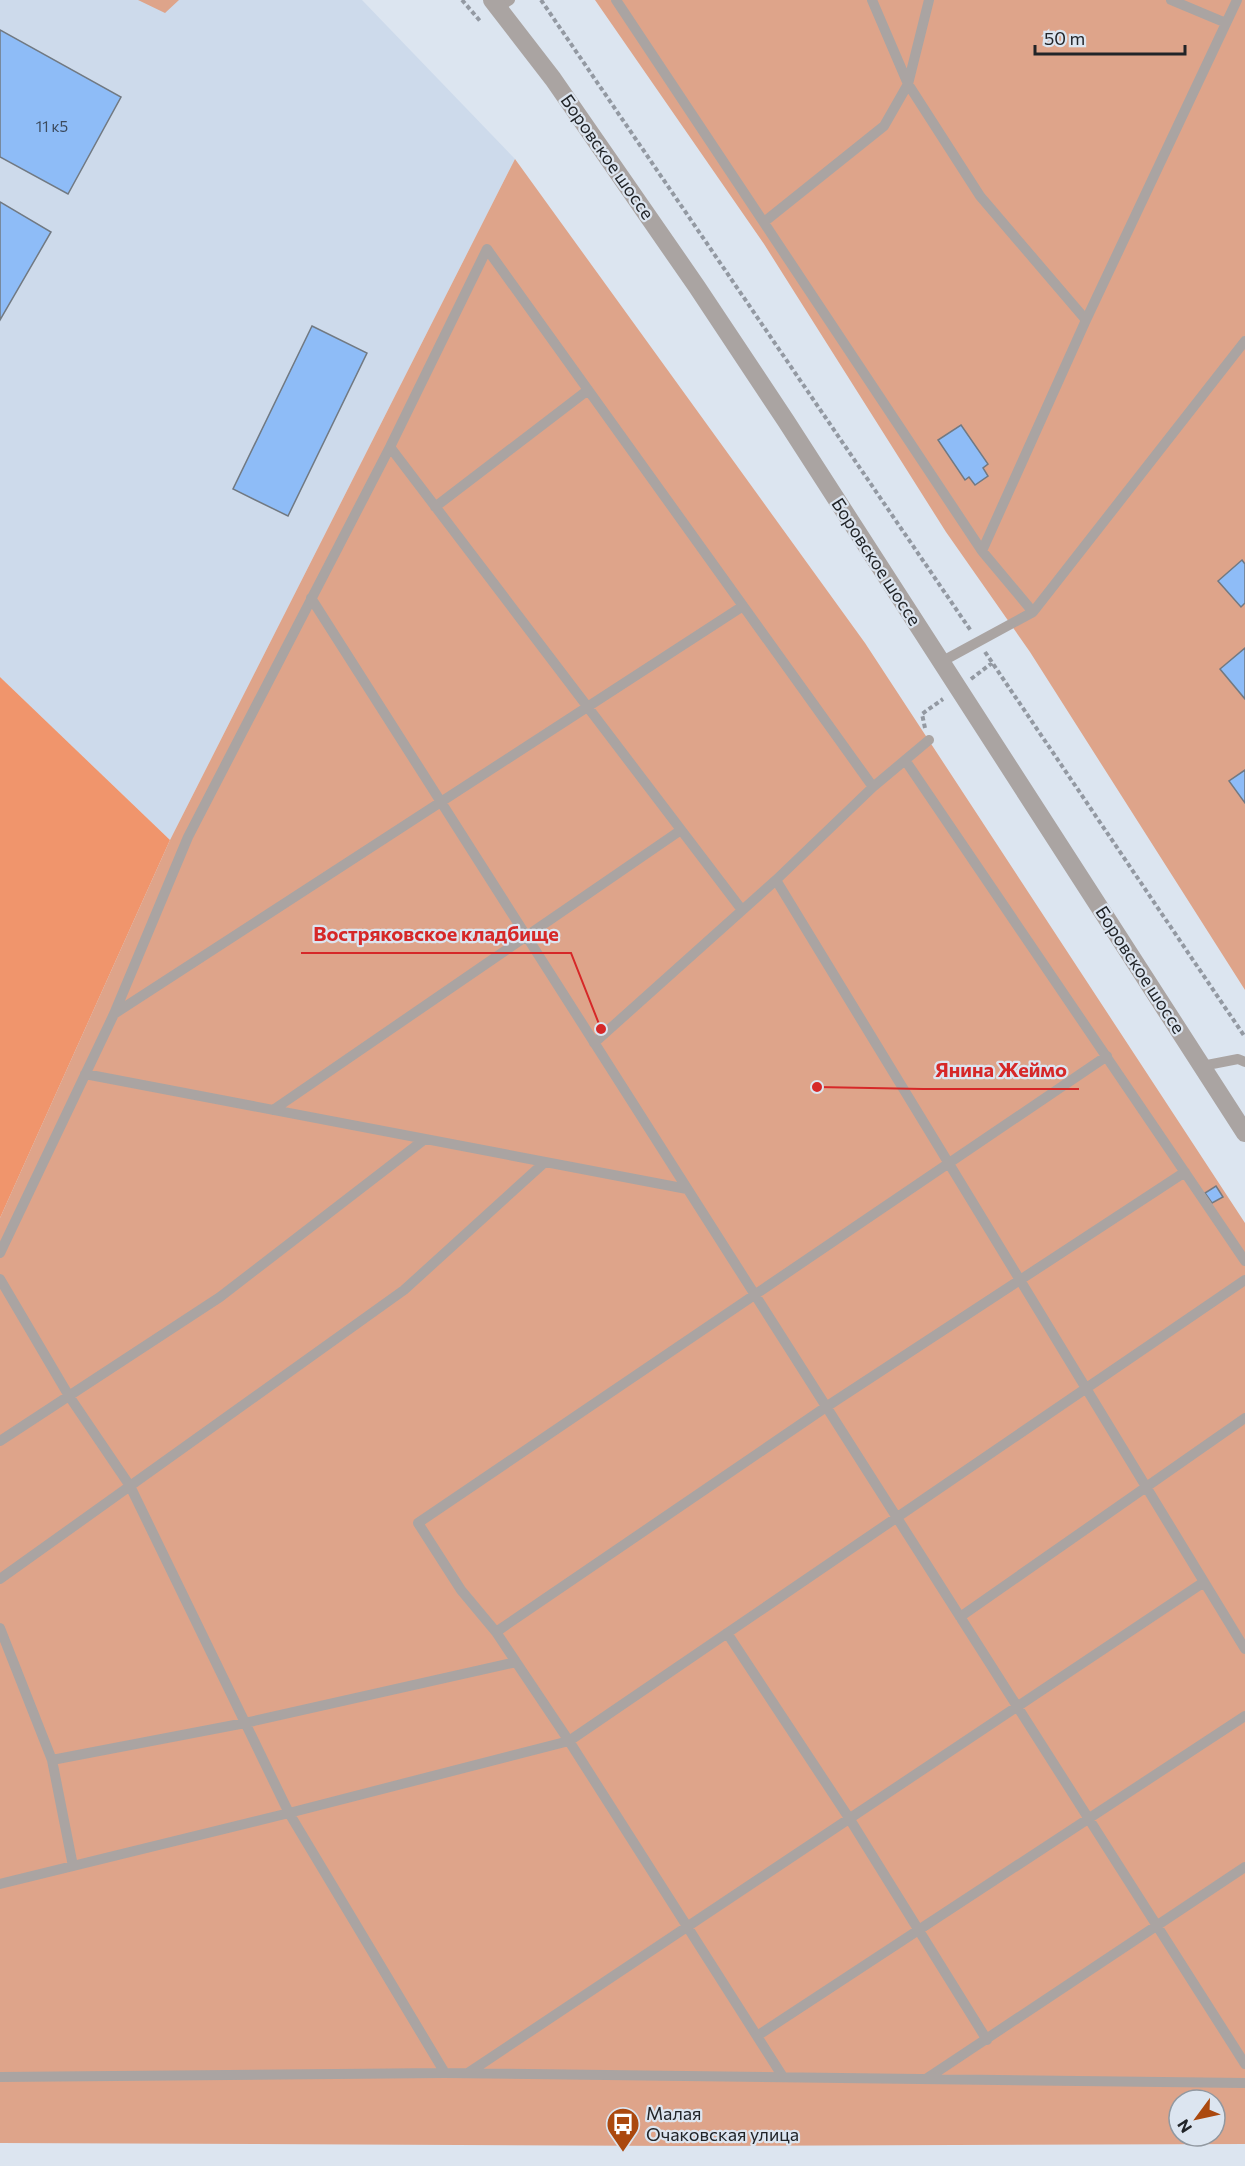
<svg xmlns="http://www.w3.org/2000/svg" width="1245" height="2166" viewBox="0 0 1245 2166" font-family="Commissioner,sans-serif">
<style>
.built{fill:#cddaeb}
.green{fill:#dea48a;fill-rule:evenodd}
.forest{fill:#f0956c}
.building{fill:#8ebcf7;stroke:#717982;stroke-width:1.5}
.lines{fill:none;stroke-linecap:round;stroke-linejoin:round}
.path{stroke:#9399a2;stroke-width:4;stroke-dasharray:4.5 3;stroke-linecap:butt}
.service{stroke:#aaa4a2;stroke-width:10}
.tertiary{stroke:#aaa4a2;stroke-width:18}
.labels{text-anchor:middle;stroke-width:4.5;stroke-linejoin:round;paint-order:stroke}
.number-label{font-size:15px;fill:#3c4a5c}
.street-label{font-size:18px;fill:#212428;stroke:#dce5f0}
.poi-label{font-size:18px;fill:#212428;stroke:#dce5f0;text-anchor:start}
.leader{fill:none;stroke:#d62828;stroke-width:2}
.callout-dot{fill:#d62828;stroke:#dce5f0;stroke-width:2}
.callout-label{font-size:20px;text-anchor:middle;font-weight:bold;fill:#d62828;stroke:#dce5f0;stroke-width:4.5;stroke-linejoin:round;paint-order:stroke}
</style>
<rect width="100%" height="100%" fill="#dce5f0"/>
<!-- built -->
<path class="built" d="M0 0H362L515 159 170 840 0 677Z"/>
<!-- green -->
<path class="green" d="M138 0H179L165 13Z
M595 0H1245V990L1030 652 946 532 764 244Z
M515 159 865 643 1245 1223V2144L686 2146 0 2143V1218L170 840ZM1179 2100H1215V2136H1179Z"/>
<!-- forest -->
<path class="forest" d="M0 677 170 840 0 1218Z"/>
<!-- building -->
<path class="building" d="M0 30 121 97 68 194 0 157Z
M0 202 51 232 0 320Z
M312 326 367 353 288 516 233 489Z
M961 425 988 464 983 468 988 476 975 485 969 477 965 480 938 440Z
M1242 560 1245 564V603L1241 607 1218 581Z
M1245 648V699L1220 669Z
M1245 770V803L1229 781Z
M1216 1186 1223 1197 1212 1203 1205 1193Z"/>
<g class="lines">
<!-- path -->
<path class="path" d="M462 0 481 22
M541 0 971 631
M985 652 1245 1037
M971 679 992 663
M925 728 922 714 943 699"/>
<!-- service -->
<path class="service" d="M616 0 982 551 1033 612
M872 0 908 84 980 196 1086 320
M1171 0 1226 23
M499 7 510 0
M764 222 884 126 908 84 929 0
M390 447 742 910
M435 507 588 390
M982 551 1086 320 1237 0
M311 598 1245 2064
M941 662 1033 612 1245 341
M905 760 1245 1261
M776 880 1245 1649
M114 1014 743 606
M594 1043 776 880 873 787 929 740
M1202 1066 1238 1059 1245 1062
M85 1074 687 1189
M273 1110 681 830
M0 1253 114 1014 188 837 390 447 487 249 873 787
M0 1279 69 1396 130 1486 289 1813 445 2073
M0 1441 220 1297 425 1139
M0 1579 404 1290 545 1162
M960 1617 1245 1418
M0 1628 52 1760 73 1866
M496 1632 826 1407 1185 1172
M727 1633 849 1818 987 2040
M52 1760 245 1723 516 1662
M0 1884 289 1813 569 1741 1245 1280
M757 2036 1245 1716
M468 2073 1204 1582
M0 2077 445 2073 1245 2083
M783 2077 569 1741 496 1632 461 1590 418 1523 1107 1056
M926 2079 1245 1867"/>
<!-- tertiary -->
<path class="tertiary" d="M492 0 553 79 697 287 786 421 1245 1133"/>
</g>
<!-- icons -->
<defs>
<g id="bus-pin" transform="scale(1.725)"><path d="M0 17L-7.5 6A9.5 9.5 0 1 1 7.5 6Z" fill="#ab490f" stroke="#dce5f0"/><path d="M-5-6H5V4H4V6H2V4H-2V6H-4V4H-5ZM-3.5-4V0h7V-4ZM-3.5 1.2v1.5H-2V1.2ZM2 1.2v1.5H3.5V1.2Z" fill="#fff"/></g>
</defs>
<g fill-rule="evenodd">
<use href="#bus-pin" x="623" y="2124"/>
</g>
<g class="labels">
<!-- number labels -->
<g class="number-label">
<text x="52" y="132">11 к5</text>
</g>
<!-- street labels -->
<g class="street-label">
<text transform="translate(607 157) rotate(55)" y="6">Боровское шоссе</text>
<text transform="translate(876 562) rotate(57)" y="6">Боровское шоссе</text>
<text transform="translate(1140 970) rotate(57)" y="6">Боровское шоссе</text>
</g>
<!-- poi labels -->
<g class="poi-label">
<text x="646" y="2120">Малая<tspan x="646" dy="21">Очаковская улица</tspan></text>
</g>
</g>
<!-- callouts -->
<path class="leader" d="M601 1029L571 953H301M817 1087L923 1089H1079"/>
<g class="callout-dot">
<circle cx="601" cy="1029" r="6"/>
<circle cx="817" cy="1087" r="6"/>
</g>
<g class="callout-label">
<text x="436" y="941">Востряковское кладбище</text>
<text x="1001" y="1077">Янина Жеймо</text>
</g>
<!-- north arrow -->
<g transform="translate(1197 2118) rotate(237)"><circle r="28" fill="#dce5f0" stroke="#9198a0" stroke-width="1.5"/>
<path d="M0-4.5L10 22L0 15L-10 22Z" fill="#ab490f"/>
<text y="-9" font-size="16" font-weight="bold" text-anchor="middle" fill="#212428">N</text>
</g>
<!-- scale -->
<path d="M1035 45v9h150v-9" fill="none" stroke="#212428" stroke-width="3"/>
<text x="1044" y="45" font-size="18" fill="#212428" stroke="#dce5f0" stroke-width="4.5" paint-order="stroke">50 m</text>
</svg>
